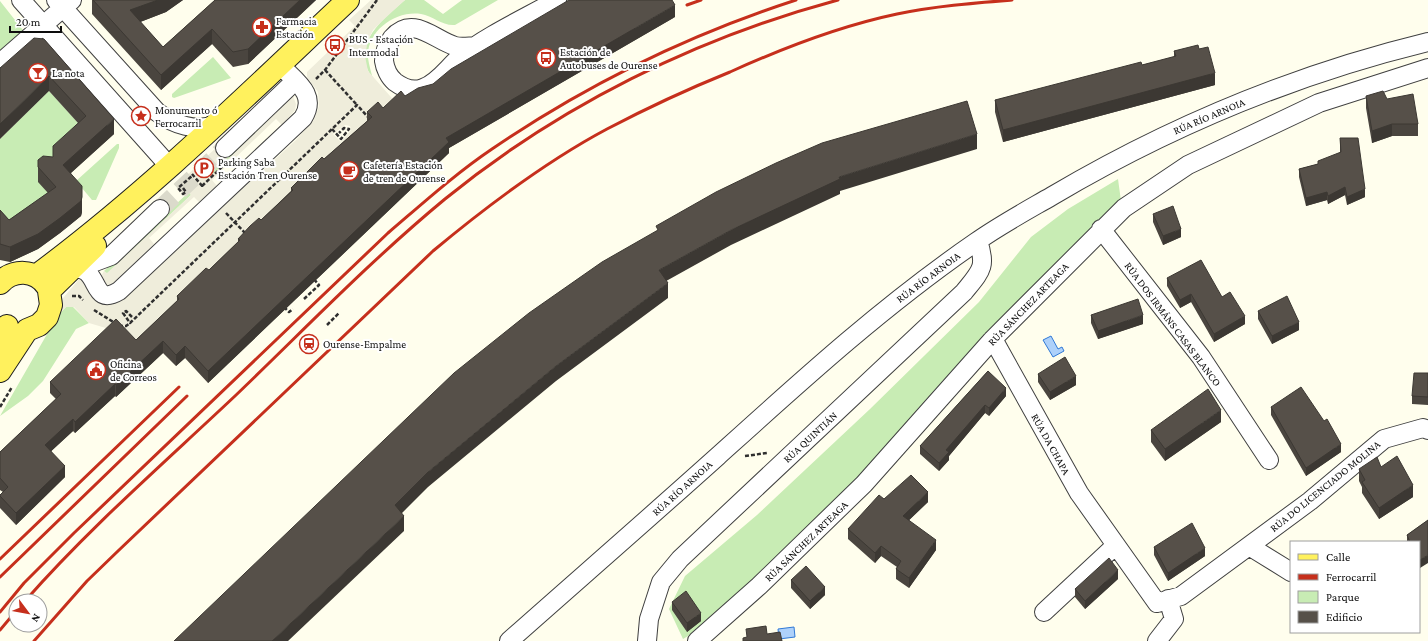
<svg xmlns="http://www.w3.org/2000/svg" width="1428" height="641" viewBox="0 0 1428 641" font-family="'Crimson Pro',serif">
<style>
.green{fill:#c8ecb4}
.plaza{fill:#efeddb;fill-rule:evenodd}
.water{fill:#aed1fa;stroke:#3079d6}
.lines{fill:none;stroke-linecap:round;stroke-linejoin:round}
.minor-tunnel{stroke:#dbdacb;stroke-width:18;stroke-dasharray:18 9;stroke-linecap:butt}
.minor-casing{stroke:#404040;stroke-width:20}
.major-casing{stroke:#1e1e1e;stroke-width:24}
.path{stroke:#2f2f2f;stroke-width:2.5;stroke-dasharray:4 2;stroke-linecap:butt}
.minor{stroke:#fff;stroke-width:18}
.major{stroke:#fff15d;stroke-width:22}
.rail{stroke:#c62f1c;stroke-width:3}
.wall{fill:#4a453f}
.shaded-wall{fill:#3c3833}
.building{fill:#565049;stroke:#3c3833}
.labels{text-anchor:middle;stroke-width:4;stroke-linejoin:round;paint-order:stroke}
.poi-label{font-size:11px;fill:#0d0d0d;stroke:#fff;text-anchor:start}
.street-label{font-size:11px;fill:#0d0d0d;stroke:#fff}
</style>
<rect width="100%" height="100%" fill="#fffeed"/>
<!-- green -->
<path class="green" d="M405 0H424L443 14 462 0H498L455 25C442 26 433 16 421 14 396 10 366 31 368 58 369 65 371 72 373 79 349 45 382 20 405 0Z
M0 1 26 34 0 56Z
M213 57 231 78 174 98 172 97V94Z
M49 91 80 125 56 202 0 225V139Z
M290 93 293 96 213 174 210 171Z
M117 144H119V148L96 200H92L76 181Z
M1118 179 1121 201 830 511 710 623 683 639 669 609 685 576 757 515 870 409 979 302 1031 237 1068 209Z
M189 192 191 195 107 274 104 271Z
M72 306 89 323 76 329 43 381 28 396 0 416 58 315 66 307Z"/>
<!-- plaza -->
<path class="plaza" d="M371 0H405L382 21 373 30 368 40 365 56 368 71 398 105 136 352 116 331 89 323 74 307H66L58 315 52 311 81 277 89 292 97 301 109 304 121 300 296 140 314 120 319 106 318 92 307 77V72L355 26 349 20ZM345 125 350 126 351 130 341 142 333 134Z
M293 96 296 104 295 110 282 125 276 119 212 180 217 186 199 202 194 197 149 238 154 244 113 283 107 285 104 283 101 276 104 271 107 273 191 195 180 182 220 144 228 153 210 170 213 174Z"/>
<!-- water -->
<path class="water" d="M1051 336 1058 349 1062 347 1064 351 1053 357 1043 340Z
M794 627 795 637 779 639 778 629Z"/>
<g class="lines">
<!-- minor-tunnel -->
<path class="minor-tunnel" d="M160 209 225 148"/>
<!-- minor casing -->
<g class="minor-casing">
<path id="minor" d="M21 0 170 167
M56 0 157 112C173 124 197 133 216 124
M477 46C470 46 462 48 455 46 434 40 413 14 392 38 387 45 384 52 384 61 385 68 389 77 395 82 403 88 413 92 423 88 438 83 448 67 460 57 486 36 527 17 557 0
M0 63 72 0
M225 148 295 81
M1101 229 1201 357 1269 460
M79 268 111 256 160 209
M71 269C102 263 89 309 119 291L303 118C318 94 295 81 280 65
M993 339 1079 493 1157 603 1181 596 1310 501 1384 439 1423 428 1428 430
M1249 546 1291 572
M1044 612 1116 545
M509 641C579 579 649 518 718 456 801 381 883 306 976 242 1000 225 1026 211 1052 196 1169 127 1296 74 1428 42
M647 641 649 619 661 582 680 559 964 292C981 271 987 267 978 241
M697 641 759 586 864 484 993 339 1124 208 1188 165 1319 103 1428 68
M1157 641 1174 619 1168 599"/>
</g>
<!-- major casing -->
<g class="major-casing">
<path id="major" d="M36 276C148 193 247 95 348 0
M0 283C13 269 35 269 47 286
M1 360 8 343 7 326
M0 371 27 330 39 325 47 317 51 305 49 291 95 246"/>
</g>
<!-- path -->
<path class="path" d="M325 70 357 105
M316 79 325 70 377 0
M332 129 341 139 349 129 344 128 339 133
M192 174 203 187
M202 186 224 165
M183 188 186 192 183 194 178 188 192 176
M226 213 246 234
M72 296H79L83 300
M304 299 319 285 313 278
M284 307 289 312 293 309
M94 310 115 323
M132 317 126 311 123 313 130 323 357 105 368 117
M327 325 339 313
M119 326H126L130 323
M0 407 12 387
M745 456 767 453"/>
<!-- minor -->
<use href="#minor" class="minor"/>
<!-- major -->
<use href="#major" class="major"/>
<!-- rail -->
<path class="rail" d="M687 5 701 0
M0 559 179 387
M0 577 187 396
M25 601C89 528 164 463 235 396 304 330 371 260 445 199 559 106 696 38 838 0
M0 612 24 583 74 533 388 233C422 204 455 174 492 149 586 85 688 35 796 0
M0 630 16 611
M34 641 87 581 118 551 433 251C487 206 545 162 607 129 647 108 688 89 730 72 783 48 840 26 897 14 935 6 974 3 1012 0"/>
</g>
<!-- wall -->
<path class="wall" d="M92 0H183L166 12 140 22 163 47 215 0H316L248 64 233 67 212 44 161 90 92 14Z
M675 17 449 148V153L208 383 185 358 176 366 163 353 116 397 115 396 75 433 73 431 51 451 65 477 16 525 0 508V495L3 492 0 490V452L56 399 50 393V382L136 340 177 301V296L209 270 238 242V239L261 220 291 191V188L324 159 367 121V112L383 108 405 96Z
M34 38 114 134 71 173 82 212 81 216 60 233 38 249 10 262 0 260V210L9 220 48 193 38 182V160L53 157 78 123 49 91Z
M1199 49 1215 85 1003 142 995 112V100L1142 65 1174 57V51Z
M1366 96 1387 99 1418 124V136H1392L1372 143 1366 108Z
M1340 138 1365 197 1347 205 1345 195 1328 204 1327 200 1306 206 1299 177V169L1318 164 1340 153Z
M1153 214 1181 237 1163 245 1153 222Z
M1167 278 1222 297 1245 324 1214 342 1191 302 1180 308 1167 286Z
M1258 311 1299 330 1272 344 1258 319Z
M1091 315 1143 324 1098 339 1091 323Z
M988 371 1006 396 989 416 985 413 949 456V460L939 471 920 454V446Z
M1428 373V405L1412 404V396Z
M1038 374 1076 385 1050 400 1038 382Z
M1271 407 1341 452 1306 476 1271 415Z
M1221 422 1165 461 1151 442V430Z
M1381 467 1413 497 1379 519 1362 493V487L1359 481V469Z
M884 499 928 502 909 520 936 550 909 588 896 579V569L897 567 881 556 875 563 848 539V529Z
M1428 520 1420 568 1419 567V542H1407V535Z
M1154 547 1205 556 1168 581 1154 555Z
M1118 579 1085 609 1075 597V589Z
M791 580 825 595 810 609 791 588Z
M672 602 701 621 687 632 672 610Z"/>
<!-- shaded-wall -->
<path class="shaded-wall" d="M158 0H183L166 12 130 26V10Z
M300 0H316L248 64V49Z
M675 5V17L449 148V153L208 383V371L446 138Z
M212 29V44L161 90V75Z
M1215 73V85L1003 142V130Z
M49 76V91L0 139V124Z
M114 119V134L63 180V165Z
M1392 124V136L1372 143V131Z
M977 134V149L840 191V194L731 245 659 285V270L731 230 839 177Z
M82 186V212L81 216 60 233 38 249 10 262V247Z
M1345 187V195L1328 204V196Z
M1365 189V197L1347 205V197Z
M1327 192V200L1306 206V198Z
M1181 229V237L1163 245V236Z
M668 283V298L556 381 428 487 395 520V505L428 472 556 366Z
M1191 294V302L1180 308V300Z
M1143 315V324L1098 339V331Z
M1245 316V324L1214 342V334Z
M1299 322V330L1272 344V336Z
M163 341V353L116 397V385Z
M185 346V358L176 366V355Z
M1076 376V385L1050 400V392Z
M115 384V396L75 433V422Z
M1006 388V396L989 416V408Z
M985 405V413L949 456V460L939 471V463L946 450Z
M1221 410V422L1165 461V449Z
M73 419V431L45 457V445Z
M1341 444V452L1306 476V468Z
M65 466V477L16 525V513Z
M1413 485V497L1379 519V508Z
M928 492V502L903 526V516Z
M404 516V531L288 641H272Z
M936 540V550L909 588V578Z
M881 546V556L875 563V553Z
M1205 548V556L1168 581V573Z
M1428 555V563L1420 568V560Z
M1118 570V579L1085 609V601Z
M825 587V595L810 609V601Z
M701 613V621L687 632V623Z"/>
<!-- building -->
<path class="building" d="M93 0H158L130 10 163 47 215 0H300L248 49 233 52 212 29 161 75Z
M569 0H672L675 5 446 138 449 142 208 371 185 346 176 355 163 341 116 385 115 384 75 422 73 419 45 445 65 466 16 513 0 496V495L8 487 0 478V452L61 394 50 382 116 319 136 340 179 299 177 296 206 268 209 270 240 240 238 239 250 226 259 218 261 220 293 190 291 188 322 157 324 159 372 117 367 112 378 102 383 108 401 91 405 96 418 88 433 84 451 69Z
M34 38 44 39 114 119 63 165 82 186V197L81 201 60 218 38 234 10 247 0 244V210L9 220 56 187 38 167V160L43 156 53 157V146L86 116 49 76 0 124V68Z
M1198 45 1199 49 1208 47 1215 73 1003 130 995 100 1141 62 1142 65 1176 56 1174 51Z
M1383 91 1387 99 1413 94 1418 124H1392L1372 131 1366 96Z
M967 101 977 134 839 177 840 179 731 230 659 270 668 283 556 366 428 472 395 505 404 516 272 641H174L454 373 529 313 602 262 658 230 656 226 716 192 776 163 822 143Z
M1340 138H1358L1365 189 1347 197 1345 187 1328 196 1327 192 1306 198 1299 169 1318 164V161L1341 152Z
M1173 206 1181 229 1163 236 1153 214Z
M1201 260 1222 297 1230 292 1245 316 1214 334 1191 294 1180 300 1167 278Z
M1287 296 1299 322 1272 336 1258 311Z
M1138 299 1143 315 1098 331 1091 315Z
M1065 357 1076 376 1050 392 1038 374Z
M988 371 1006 388 989 408 985 405 946 450 949 452 939 463 920 446Z
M1414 373H1428V397L1412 396Z
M1301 387 1324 421 1327 419 1341 444 1306 468 1271 407Z
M1208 389 1221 410 1165 449 1151 430Z
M1397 456 1413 485 1379 508 1362 482 1365 480 1359 469 1377 457 1381 467Z
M911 475 928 492 903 516 936 540 909 578 896 569 901 561 881 546 875 553 848 529 879 495 884 499Z
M1428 520V555L1420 560 1419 559V542H1410L1407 535Z
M1192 523 1205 548 1168 573 1154 547Z
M1109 558 1118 570 1085 601 1075 589Z
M806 566 825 587 810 601 791 580Z
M686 591 701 613 687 623 672 602Z
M766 626 767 634 780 632 782 641H743V638L747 637 746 629Z"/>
<!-- icons -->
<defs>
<g id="pharmacy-ring" transform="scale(1)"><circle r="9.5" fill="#fff" stroke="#c62f1c" stroke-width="1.5"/><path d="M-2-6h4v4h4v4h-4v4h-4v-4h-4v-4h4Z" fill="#c62f1c"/></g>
<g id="bus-ring" transform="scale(1)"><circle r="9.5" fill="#fff" stroke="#c62f1c" stroke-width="1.5"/><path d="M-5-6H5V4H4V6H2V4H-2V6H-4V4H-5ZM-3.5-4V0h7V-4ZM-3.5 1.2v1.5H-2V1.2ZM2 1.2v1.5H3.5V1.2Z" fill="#c62f1c"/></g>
<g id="bar-ring" transform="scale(1)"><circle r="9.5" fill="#fff" stroke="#c62f1c" stroke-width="1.5"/><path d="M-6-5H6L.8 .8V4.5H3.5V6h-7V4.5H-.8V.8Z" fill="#c62f1c"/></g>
<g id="sight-ring" transform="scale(1)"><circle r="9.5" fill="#fff" stroke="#c62f1c" stroke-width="1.5"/><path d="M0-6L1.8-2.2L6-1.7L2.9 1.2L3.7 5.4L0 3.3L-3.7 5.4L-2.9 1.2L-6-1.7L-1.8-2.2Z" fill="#c62f1c"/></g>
<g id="parking-ring" transform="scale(1)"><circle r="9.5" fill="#fff" stroke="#c62f1c" stroke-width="1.5"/><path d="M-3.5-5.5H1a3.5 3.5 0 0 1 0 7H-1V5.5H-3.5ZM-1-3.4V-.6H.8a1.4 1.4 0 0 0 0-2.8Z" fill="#c62f1c"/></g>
<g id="cafe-ring" transform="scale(1)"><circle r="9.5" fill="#fff" stroke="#c62f1c" stroke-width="1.5"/><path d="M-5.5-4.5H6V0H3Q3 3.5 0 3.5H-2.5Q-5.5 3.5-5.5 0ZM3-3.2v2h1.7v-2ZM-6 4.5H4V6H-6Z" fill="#c62f1c"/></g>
<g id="station-ring" transform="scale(1)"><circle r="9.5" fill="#fff" stroke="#c62f1c" stroke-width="1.5"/><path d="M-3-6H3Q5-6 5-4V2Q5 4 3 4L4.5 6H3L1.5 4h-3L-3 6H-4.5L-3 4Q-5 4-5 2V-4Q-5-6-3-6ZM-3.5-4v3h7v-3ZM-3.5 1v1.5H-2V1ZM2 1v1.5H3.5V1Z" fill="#c62f1c"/></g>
<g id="civic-ring" transform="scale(1)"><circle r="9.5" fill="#fff" stroke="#c62f1c" stroke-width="1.5"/><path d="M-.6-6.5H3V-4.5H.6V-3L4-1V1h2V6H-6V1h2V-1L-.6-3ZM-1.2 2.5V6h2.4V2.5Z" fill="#c62f1c"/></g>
</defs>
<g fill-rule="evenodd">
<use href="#pharmacy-ring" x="262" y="27"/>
<use href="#bus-ring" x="335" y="45"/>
<use href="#bus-ring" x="546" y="58"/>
<use href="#bar-ring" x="38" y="73"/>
<use href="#sight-ring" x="141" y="116"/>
<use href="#parking-ring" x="204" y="168"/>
<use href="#cafe-ring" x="349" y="171"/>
<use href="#station-ring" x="309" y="344"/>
<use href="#civic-ring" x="96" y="370"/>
</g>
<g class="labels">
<!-- poi labels -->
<g class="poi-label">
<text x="276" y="25">Farmacia<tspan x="276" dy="13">Estación</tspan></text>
<text x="349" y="43">BUS - Estación<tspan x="349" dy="13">Intermodal</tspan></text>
<text x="560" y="56">Estación de<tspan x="560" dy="13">Autobuses de Ourense</tspan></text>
<text x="52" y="77">La nota</text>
<text x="155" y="114">Monumento ó<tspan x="155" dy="13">Ferrocarril</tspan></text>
<text x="218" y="166">Parking Saba<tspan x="218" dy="13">Estación Tren Ourense</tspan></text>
<text x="363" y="169">Cafetería Estación<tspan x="363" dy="13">de tren de Ourense</tspan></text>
<text x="323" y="348">Ourense-Empalme</text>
<text x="110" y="368">Oficina<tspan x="110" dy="13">de Correos</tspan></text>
</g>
<!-- street labels -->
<g class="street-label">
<text transform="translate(1209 116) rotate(-23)" y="4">RÚA RÍO ARNOIA</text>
<text transform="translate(928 277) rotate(-37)" y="4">RÚA RÍO ARNOIA</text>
<text transform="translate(1028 304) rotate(-46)" y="4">RÚA SÁNCHEZ ARTEAGA</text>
<text transform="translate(1173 324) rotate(53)" y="4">RÚA DOS IRMÁNS CASAS BLANCO</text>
<text transform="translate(810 437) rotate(-43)" y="4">RÚA QUINTIÁN</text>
<text transform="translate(1051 444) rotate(61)" y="4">RÚA DA CHAPA</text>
<text transform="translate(1325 486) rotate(-39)" y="4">RÚA DO LICENCIADO MOLINA</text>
<text transform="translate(682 488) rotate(-42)" y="4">RÚA RÍO ARNOIA</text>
<text transform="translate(806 541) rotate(-44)" y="4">RÚA SÁNCHEZ ARTEAGA</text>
</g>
</g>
<!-- legend -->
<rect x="1290" y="541" width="130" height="92" fill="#ffffff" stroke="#9e9e9e"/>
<rect x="1298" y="554" width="20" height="6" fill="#fff15d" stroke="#9e9e9e"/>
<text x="1326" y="561" font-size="12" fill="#0d0d0d">Calle</text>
<rect x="1298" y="574" width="20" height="6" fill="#c62f1c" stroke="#9e9e9e"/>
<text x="1326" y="581" font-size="12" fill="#0d0d0d">Ferrocarril</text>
<rect x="1298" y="591" width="20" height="12" fill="#c8ecb4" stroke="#9e9e9e"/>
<text x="1326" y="601" font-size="12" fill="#0d0d0d">Parque</text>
<rect x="1298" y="611" width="20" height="12" fill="#565049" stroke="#9e9e9e"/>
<text x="1326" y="621" font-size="12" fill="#0d0d0d">Edificio</text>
<!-- north arrow -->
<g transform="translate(28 613) rotate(122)"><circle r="19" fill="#ffffff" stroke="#9e9e9e"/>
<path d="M0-3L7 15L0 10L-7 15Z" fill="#c62f1c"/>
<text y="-6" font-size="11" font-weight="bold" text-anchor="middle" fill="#0d0d0d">N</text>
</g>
<!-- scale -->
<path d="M10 26v6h51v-6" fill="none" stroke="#0d0d0d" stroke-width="2"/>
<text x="16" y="26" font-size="12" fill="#0d0d0d" stroke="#ffffff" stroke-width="3" paint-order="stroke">20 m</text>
</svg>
